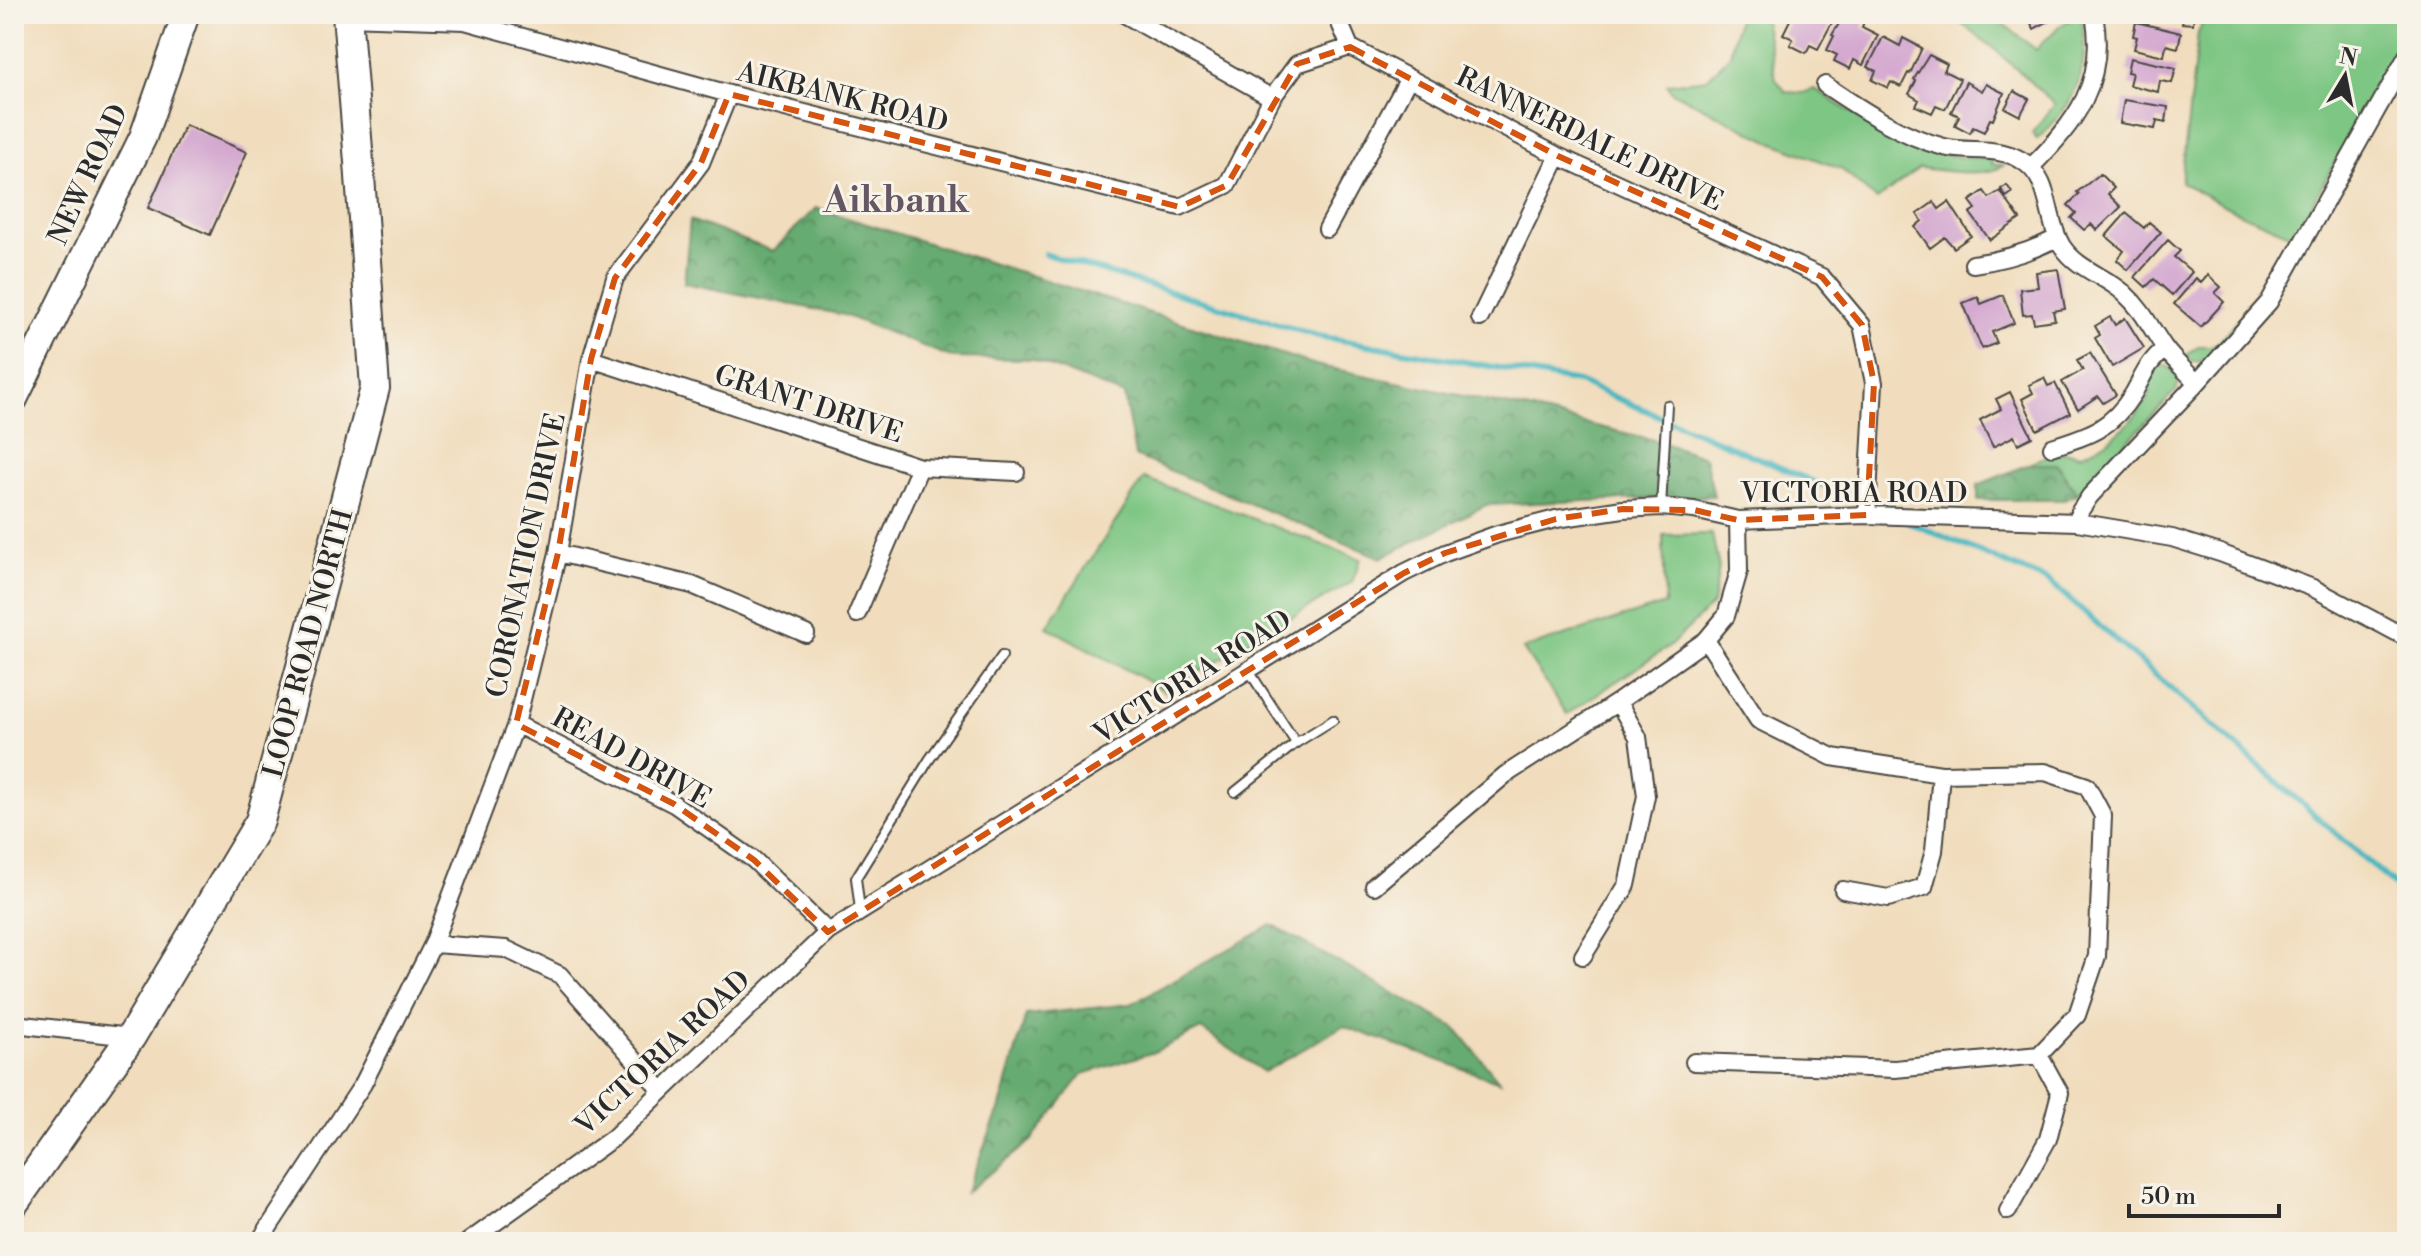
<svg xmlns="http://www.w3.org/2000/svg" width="2421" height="1256" viewBox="0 0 2421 1256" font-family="'Libre Bodoni',serif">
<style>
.grass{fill:#7ec683;stroke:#547857;stroke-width:2}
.forest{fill:url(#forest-crowns);stroke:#486b4e;stroke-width:2}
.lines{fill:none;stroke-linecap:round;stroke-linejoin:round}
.stream{stroke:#47b6c0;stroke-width:6}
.building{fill:#d4a8d0}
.service-casing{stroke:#494641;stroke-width:12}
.minor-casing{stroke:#494641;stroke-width:20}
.primary-casing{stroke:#494641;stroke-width:30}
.trunk-casing{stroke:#494641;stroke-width:32}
.service{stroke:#fff;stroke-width:8}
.minor{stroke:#fff;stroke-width:16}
.primary{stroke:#fff;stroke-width:26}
.trunk{stroke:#fff;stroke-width:28}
.marked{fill:none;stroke:#d5540f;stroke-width:6;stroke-dasharray:16 10;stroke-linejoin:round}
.labels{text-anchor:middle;stroke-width:6;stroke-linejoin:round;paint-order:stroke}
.street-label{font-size:28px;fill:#2b2b2b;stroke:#f7f3e8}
.district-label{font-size:36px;font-weight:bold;fill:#665765;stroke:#f7f3e8}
</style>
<defs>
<pattern id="forest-crowns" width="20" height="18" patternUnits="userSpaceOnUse" patternTransform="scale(2)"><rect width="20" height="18" fill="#66ab71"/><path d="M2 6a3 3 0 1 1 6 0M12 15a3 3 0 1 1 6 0" fill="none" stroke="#548b5d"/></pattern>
</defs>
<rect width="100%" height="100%" fill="#f7f3e8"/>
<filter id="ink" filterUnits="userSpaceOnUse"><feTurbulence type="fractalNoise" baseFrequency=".0125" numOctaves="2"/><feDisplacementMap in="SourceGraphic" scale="16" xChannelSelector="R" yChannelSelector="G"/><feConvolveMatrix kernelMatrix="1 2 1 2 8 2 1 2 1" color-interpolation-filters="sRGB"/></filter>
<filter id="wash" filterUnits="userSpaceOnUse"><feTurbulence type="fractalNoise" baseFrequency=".006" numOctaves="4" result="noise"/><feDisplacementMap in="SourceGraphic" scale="32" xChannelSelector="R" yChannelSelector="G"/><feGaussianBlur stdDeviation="1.8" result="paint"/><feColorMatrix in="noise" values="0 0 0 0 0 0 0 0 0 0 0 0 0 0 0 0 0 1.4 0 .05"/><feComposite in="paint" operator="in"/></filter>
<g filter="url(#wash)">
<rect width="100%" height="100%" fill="#f1ddbd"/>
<!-- grass -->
<path class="grass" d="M1739 14H1763L1776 79 1786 92 1803 93 1814 89C1826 94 1835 103 1846 109 1894 137 1936 161 1993 159L1992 164 2003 166C1984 178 1941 170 1919 168L1877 200 1841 169 1769 141 1672 92 1667 84 1707 79 1730 55Z
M1949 14H1991L2036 50 2058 27 2080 14C2092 67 2077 104 2037 139L2032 133 2055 104 1993 48Z
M2206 14H2407V33L2294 236 2233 210 2181 182 2198 33Z
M2260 294C2247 311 2222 353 2202 361 2195 363 2191 361 2185 357L2198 346H2211L2220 341Z
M2159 365H2166C2176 373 2182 378 2176 391L2077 494 2057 464H2029C2046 456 2061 448 2079 455 2107 445 2132 425 2147 399 2155 385 2142 384 2159 365Z
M1144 478 1361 559 1352 582 1166 691 1047 627Z
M1712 534 1719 568 1713 604 1670 646 1567 714 1523 649 1665 604 1663 535Z"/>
<!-- forest -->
<path class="forest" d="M816 208 1316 365 1530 410 1658 441 1705 457 1714 496 1486 505 1381 558 1135 456 1124 395 1032 359 953 358 844 315 684 283 690 220 773 251Z
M2029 464H2057L2077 494 2064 500H1978V485Z
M1272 925 1456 1028 1500 1082 1343 1026 1264 1072 1201 1029 1154 1052 1083 1074 1031 1141 966 1192 999 1110 1026 1015 1131 1004Z"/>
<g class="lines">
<!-- stream -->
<path class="stream" d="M1045 254 1318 336 1579 382 1866 504
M1909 522 2050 582 2407 896"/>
</g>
<g id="blocks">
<!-- building -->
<path class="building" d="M1790 14H1824L1834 19 1818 49 1810 45 1806 53 1790 45 1793 39 1783 34 1790 20 1788 19Z
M1845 14H1854L1865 19 1862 27 1878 35 1863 65 1854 60 1850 69 1834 61 1837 55 1827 50 1834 36 1832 35Z
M2026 14H2062L2034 29Z
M2149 14H2171L2170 20Z
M2184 15 2194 17 2193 24 2182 23Z
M2136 22 2181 33 2178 48 2166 45 2164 56 2134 49 2137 37 2133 36Z
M1883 37 1900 46 1903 38 1922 48 1910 74 1908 73 1901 87 1891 82 1888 88 1872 80 1876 71 1868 67Z
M1929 55 1947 64 1944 71 1960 79 1945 109 1936 105 1932 113 1916 106 1919 100 1909 94 1916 81 1914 79Z
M2130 58 2176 68 2172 83 2160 81 2158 92 2129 85 2132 73 2127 72Z
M1966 82 1982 91 1986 84 2004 93 1993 120 1990 119 1984 132 1973 127 1970 133 1955 125 1959 116 1951 112Z
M2014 91 2029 99 2020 116 2005 108Z
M2124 100 2168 107 2166 122 2157 120 2155 129 2120 123Z
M185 125 247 152 210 235 148 208Z
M2100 174 2114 188 2108 194 2121 207 2097 230 2091 224 2084 230 2071 218 2076 213 2068 205 2079 194 2077 192Z
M2007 185 2012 193 2006 197 2001 189Z
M1984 191 1989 198 2000 191 2020 219 1990 240 1970 213 1976 209 1970 201Z
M1934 202 1939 209 1949 202 1971 236 1954 248 1945 237 1930 248 1915 227 1922 221 1917 214Z
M2126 213 2144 228 2149 222 2161 232 2128 270 2117 260 2124 251 2106 236Z
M2168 240 2180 251 2174 257 2192 272 2172 295 2154 279 2146 287 2135 277Z
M2058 269 2065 309 2053 311 2055 320 2034 323 2032 314 2023 315 2020 289 2038 287 2036 272Z
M2208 275 2221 287 2215 293 2224 302 2201 327 2174 304 2196 278 2201 283Z
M2003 295 2014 323 1992 332 1997 343 1982 349 1963 303 1978 297 1981 304Z
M2110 317 2115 325 2125 318 2144 348 2112 367 2095 338 2100 335 2095 326Z
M2090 353 2116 395 2103 403 2098 396 2078 409 2062 382 2083 370 2077 360Z
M2044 378 2048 386 2055 383 2070 413 2037 430 2022 399 2033 393 2029 385Z
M2010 392 2032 437 2018 444 2014 436 1993 447 1980 420 2001 409 1996 399Z"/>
</g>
</g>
<g filter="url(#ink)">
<use href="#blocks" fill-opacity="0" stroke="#494641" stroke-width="2"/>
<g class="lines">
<!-- service casing -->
<g class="service-casing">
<path id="service" d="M1661 507 1667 405
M1249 671 1296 743
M1235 792 1296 743 1333 720
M860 910 856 878 929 760 1002 656"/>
</g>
<!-- minor casing -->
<g class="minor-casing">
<path id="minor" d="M1124 14 1272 98 1297 64 1350 47 1558 156 1822 277 1862 325 1874 383 1867 515
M1336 14 1350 47
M347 17 465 21 729 94 1180 207 1227 185 1272 98
M1825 85C1861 109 1901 136 1944 147 1968 153 1999 146 2021 160 2053 179 2045 219 2062 246 2078 270 2104 275 2124 293 2142 309 2151 328 2164 347 2173 360 2186 371 2197 383
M2031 167C2076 122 2107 82 2094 14
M1327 229 1409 78
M1973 264C2003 260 2030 252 2057 238
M1480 318 1558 156
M591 359 920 467 1016 472
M2052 447C2090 435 2111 429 2133 394 2143 377 2148 361 2165 349
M2077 522 2080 511 2090 496 2197 383 2269 302 2407 56
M558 553 692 585 806 634
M857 614 920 467
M516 724 674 804 754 860 828 932
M1374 886 1505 775 1618 702 1706 640 1726 616 1739 571 1738 520
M1843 890 1888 898 1924 887 1934 851 1941 774
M433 944 506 949 560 975 662 1091
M1583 956 1627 885 1646 796 1638 737 1618 702
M14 1024 131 1037
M1694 1062 1895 1069 2039 1055 2077 1015 2097 956 2103 816 2087 786 2045 772 1941 774 1832 757 1758 720 1706 640
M2008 1211 2048 1139 2060 1093 2039 1055
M259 1242 363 1084 433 944 516 724 558 553 591 359 615 278 701 163 729 94
M468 1242 613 1138 828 932 1404 573 1445 553 1498 534 1556 519 1623 509 1661 507 1694 510 1738 520 1867 515 2077 522 2172 538 2220 553 2313 588 2407 638"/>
</g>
<!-- primary casing -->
<g class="primary-casing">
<path id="primary" d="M14 399 143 137 186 14"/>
</g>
<!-- trunk casing -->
<g class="trunk-casing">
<path id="trunk" d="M14 1203 131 1037 260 821 375 388 359 162 347 14"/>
</g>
<!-- service -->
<use href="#service" class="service"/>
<!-- minor -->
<use href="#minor" class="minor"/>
<!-- primary -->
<use href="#primary" class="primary"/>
<!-- trunk -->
<use href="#trunk" class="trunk"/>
</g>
</g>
<!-- marked area -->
<path class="marked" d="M1350 47 1558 156 1822 277 1862 325 1874 383 1867 515 1738 520 1694 510 1623 509 1556 519 1445 553 1404 573 828 932 754 860 674 804 516 724 558 553 591 359 615 278 701 163 729 94 1180 207 1227 185 1297 64Z"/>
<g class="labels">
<!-- street labels -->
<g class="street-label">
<text transform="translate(843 96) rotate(14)" y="10">AIKBANK ROAD</text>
<text transform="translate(1590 138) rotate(26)" y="10">RANNERDALE DRIVE</text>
<text transform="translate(87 174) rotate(-65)" y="10">NEW ROAD</text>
<text transform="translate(809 403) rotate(18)" y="10">GRANT DRIVE</text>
<text x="1854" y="502">VICTORIA ROAD</text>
<text transform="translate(525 555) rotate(-78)" y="10">CORONATION DRIVE</text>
<text transform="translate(307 643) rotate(-75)" y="10">LOOP ROAD NORTH</text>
<text transform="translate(1192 676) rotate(-32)" y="10">VICTORIA ROAD</text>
<text transform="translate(632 757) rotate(29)" y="10">READ DRIVE</text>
<text transform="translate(662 1052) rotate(-43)" y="10">VICTORIA ROAD</text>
</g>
<!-- district labels -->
<g class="district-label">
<text x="896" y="212">Aikbank</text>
</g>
</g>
<!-- margin -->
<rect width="2421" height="1256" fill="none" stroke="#f7f3e8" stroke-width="48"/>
<!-- north arrow -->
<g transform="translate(2345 76) rotate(10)" stroke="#f7f3e8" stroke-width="6" paint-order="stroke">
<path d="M0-6L14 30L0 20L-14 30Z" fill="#2b2b2b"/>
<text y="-12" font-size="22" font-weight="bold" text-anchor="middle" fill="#2b2b2b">N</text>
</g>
<!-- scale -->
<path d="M2129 1204v12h150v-12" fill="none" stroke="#2b2b2b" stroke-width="4"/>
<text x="2141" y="1204" font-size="24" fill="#2b2b2b" stroke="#f7f3e8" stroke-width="6" paint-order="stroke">50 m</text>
</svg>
